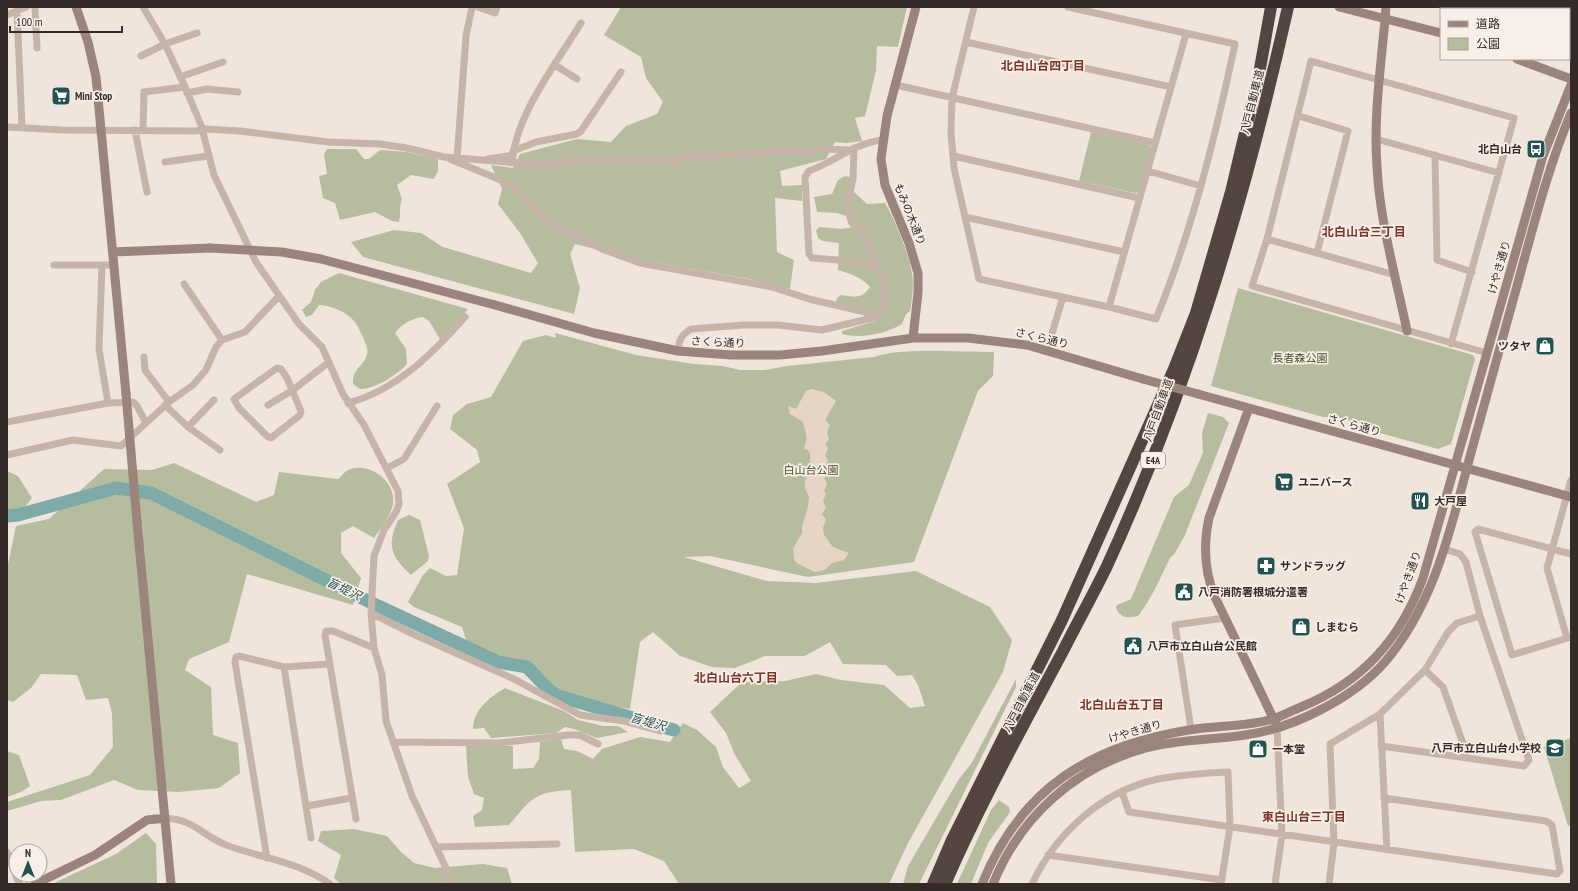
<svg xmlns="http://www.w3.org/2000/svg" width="1578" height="891" viewBox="0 0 1578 891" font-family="'PT Sans Narrow','Noto Sans JP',sans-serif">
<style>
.green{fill:#b5bd9e}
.plaza{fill:#e6d4c5}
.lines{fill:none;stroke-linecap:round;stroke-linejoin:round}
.river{stroke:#7eaaa8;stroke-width:13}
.street{stroke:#c6b4a9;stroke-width:7}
.secondary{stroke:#9a847b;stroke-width:9}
.highway{stroke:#544540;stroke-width:12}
.secondary-bridge{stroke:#9a847b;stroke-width:9}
.labels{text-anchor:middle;stroke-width:3.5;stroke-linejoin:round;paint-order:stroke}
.shield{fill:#f8efe8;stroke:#6f6662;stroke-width:1}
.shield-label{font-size:10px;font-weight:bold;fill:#342b28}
.poi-label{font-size:11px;font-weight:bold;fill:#342b28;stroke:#f8efe8;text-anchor:start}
.street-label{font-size:11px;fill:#342b28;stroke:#f8efe8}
.park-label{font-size:11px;fill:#47502e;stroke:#f8efe8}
.neighbourhood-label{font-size:12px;font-weight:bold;fill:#7c3629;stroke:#f8efe8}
.water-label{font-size:12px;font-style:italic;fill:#225251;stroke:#f8efe8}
</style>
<rect width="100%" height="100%" fill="#efe5dc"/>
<!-- green -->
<path class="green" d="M621 7H907L898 47 877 46 876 71 865 116 855 118 862 141 847 143 835 142 826 159 780 171 782 186 802 185V201L775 198 777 252 794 260 790 289 749 279 636 259 575 244 570 254 580 288 574 314 363 257 351 242 394 230 421 233 443 247 531 273 538 263 520 233 498 204 502 189 491 165 513 168 520 154 577 139 611 142 626 126 657 114 663 102 646 78 641 57 604 35Z
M1091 132 1149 145 1151 148 1138 192 1135 193 1079 181Z
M327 149H356L364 159H369L380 150 407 152 438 159V171L434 179 411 175 397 185 402 199C399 207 401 214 399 222L392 221 375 212 340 220 335 203 323 198 319 176 327 174 324 154Z
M845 176 850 177V188L867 204 885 203C895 220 909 254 912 273 914 286 912 299 910 311L906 314 902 324C886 334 860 339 842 334V331L875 321 880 317 836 303 837 298 841 295C855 297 862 299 870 287 863 278 849 273 838 270L839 243 823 241 818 238 816 231 819 227 842 229 853 227 852 218 837 213 817 212 814 197 832 194 838 180Z
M339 273 468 309 448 333 440 339 429 321 423 317C412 318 402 324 395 333L406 349 407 364C397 375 375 389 360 389L353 384C352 369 363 367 367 355 369 348 365 343 363 337 360 332 358 325 354 321 347 312 330 305 319 305L312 315 306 317 302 310 311 302 315 290 321 282Z
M1238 288 1473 355 1475 359 1451 444 1438 449 1380 433 1364 425 1340 418 1323 417 1211 386Z
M555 333 636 355 694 364 723 366 740 370H765L787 366 874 357C901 347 963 352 994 352L993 376 978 391 914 562 808 577 710 556 684 557 767 581 816 583 916 571 990 607 1012 640 1003 672 907 845 889 884H679L664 861 634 849 575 852 571 790C534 792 532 798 509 825L475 827 473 816 482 810 484 798 474 794 468 777 466 746H513V769L533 768 539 759 540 742 561 739 564 749 577 751 593 759 602 749 640 737 670 742 683 723 697 730 716 747 723 767 739 788 751 781 735 755 726 733 710 712 742 682 785 681 816 674 841 680 884 685 910 708 925 706 918 685 912 675 897 676 886 665 843 664 830 642 805 656H765L735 668 712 667 680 656 653 632 640 642 630 709 596 703 558 691 533 667 517 659 495 655 467 643 462 627 414 607 408 602 423 575 430 568 446 576 457 575 464 528 447 484 480 462 477 450 450 429 453 415 467 404 491 397 523 341 546 335 556 338Z
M1208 413 1223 417 1229 423 1185 535 1175 553 1170 558C1160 578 1152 598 1138 616 1128 618 1121 619 1116 608L1117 605 1131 599 1174 497 1189 485 1203 453 1202 433Z
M174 463 256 502 274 495 279 472 338 479C341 477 344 472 348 470 370 460 400 484 392 508 389 518 380 529 374 538L353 526 341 533V553L361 578 353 605 247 574 229 642 189 659 185 670 211 687 213 735 238 743 240 773 219 788 179 792 138 790 114 780 61 800 41 801 7 811V802L90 775 113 747 112 713 108 698 86 700 77 675 41 674 31 688 13 702 7 700V569L16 526 49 519 104 469 152 470Z
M7 471 18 476 32 498 24 508 7 510Z
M409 515 420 520 429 556 428 561 411 575C390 556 387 545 398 520Z
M1016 679V687L919 884H903L908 866 959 779 971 764Z
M505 688 564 711 578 720 603 726H618L628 732 597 738 574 729 565 727 556 733 491 738 484 728 473 729C473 710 489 698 505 688Z
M1571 738V825L1568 826 1544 747Z
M7 751 19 755 30 786 21 792 7 797Z
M999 800 1009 807 1010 812 988 843 971 884H957L991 810Z
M354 829 387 836 401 852 414 863 435 868 483 864 507 868 512 884H341L334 878 341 855 318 841 321 831Z
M146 833 156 844 157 884H52L116 854Z"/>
<!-- plaza -->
<path class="plaza" d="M811 389 824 392 836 401 825 420 830 425 827 432 829 439 825 444 828 449 825 455 828 461 825 466 828 473 824 478 827 484 824 491 826 494 823 501 826 508 822 514 826 520 823 528 824 535 833 547 849 553 844 560 832 563 825 570 815 572 798 564 794 560 793 548 802 533V526L808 507 809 497 805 488V481L810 469V453L808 450 804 449 807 438 803 422 790 414 788 406 796 409 806 391Z"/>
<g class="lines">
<!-- river -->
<path class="river" d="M7 516 18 515 116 488 151 493 378 606 498 662 527 667 548 689 558 696 674 730"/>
<!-- street -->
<path class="street" d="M35 7 37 48
M143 7 165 44 185 87 201 125 214 175 256 262 299 324 322 347 343 394 364 425 398 491 399 504 396 512 384 530 374 556 371 613 374 648 382 675 386 721 412 796 446 868 449 884
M478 7 495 13 497 7
M974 7 952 98 951 133 954 168 979 279 1109 307 1156 319C1192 231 1215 138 1235 44L1068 7
M1551 7 1558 9
M17 11 22 127
M1569 12 1571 13
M7 15 26 7
M966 42 1171 87
M141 56 165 44 197 33
M555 65 577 79
M180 77 223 62
M896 85 1155 143
M187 93 207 89 238 92
M1299 116 1348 131 1317 253
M7 127 62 130 196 131 206 129 240 131 328 142 380 144 407 148 444 157 546 165 580 160 667 161 689 156H715L724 154 747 155 777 151 808 152 826 149 850 150
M135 130 147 192
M143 130 144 92 185 87
M1376 139 1499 173
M513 151 536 142 577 134 581 131 621 72
M1435 155 1437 260 1472 272
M953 156 1139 198
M457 158 466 36 472 7
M450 159 503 181 525 197 544 219 602 249 640 263 772 287 809 299 865 312 876 317
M488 159 513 155
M165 162 208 156
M512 163C516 114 556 64 581 23
M1148 171 1201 186
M965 217 1124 252
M1267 239 1395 275
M877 263 812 258 809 254 805 177 809 171C834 162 855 143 882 140
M54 265H113
M102 265 99 349 108 403
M184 284 222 340
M1109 307 1186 34
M1451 344 1514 118 1311 61 1267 239 1252 286C1330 309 1409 330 1487 353
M1047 350 1063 297
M678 351C679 340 681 335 691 329L744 325H777L822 330 876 317 883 309 885 294 883 280 865 237 860 229 852 223 848 212V201L853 179 854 148
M144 357 145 370 169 402
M277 368 281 369 287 378 301 411 300 415 271 438 267 436 239 408 234 399Z
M348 403C397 390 433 353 465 317
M165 405 188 427 220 450
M268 405 293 390 329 362
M7 422 108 403 133 402 137 406 146 423 169 402 193 385 206 370 216 347 222 340 245 332 279 296
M188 427 214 400
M7 455 73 440 121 446 146 423
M387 468 404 459 437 406
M1571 554 1478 529 1475 532 1512 655 1571 637
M371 613 413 634 514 679 580 715 624 721 661 731
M1567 638 1547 568 1571 480
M284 667 311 838
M1425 670 1443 687 1466 752 1465 758
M1380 714 1387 850
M1191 729 1175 625 1224 618
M394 742 499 743 568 735H580L598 744
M1381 746 1524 766 1529 760 1480 616 1466 562 1460 554 1444 549
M1122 792 1129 812 1557 874 1560 871 1552 825 1546 821 1384 798
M307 806 351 798
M165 818C196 820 201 835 226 845 261 858 300 862 330 884
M356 819 325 635 326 631H333L374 648
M437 847 557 844
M7 852 19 884
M1048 855 1222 880
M267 858 235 662 236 657 239 656 284 667 329 664
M1032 884C1056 833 1102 791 1158 779 1181 775 1205 773 1228 772L1230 827 1221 884
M1275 884 1282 835 1277 728
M1329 884 1334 843 1330 744 1380 714 1425 670 1448 632 1457 623 1480 616"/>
<!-- secondary -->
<path class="secondary" d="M76 7 88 42 96 77 126 394
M1339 7 1441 33
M1386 7C1382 60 1373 114 1377 167 1380 223 1396 277 1407 331
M1517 59 1571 79
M113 252 210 248
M495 305 594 333 678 351 731 355H780L822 351 913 338H968L1027 345 1143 379
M913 338 918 292V273L909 243 885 185 881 159 887 116 916 7
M1198 394 1571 497
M1249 408 1209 518C1203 546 1204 571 1215 597L1276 724
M137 522 171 884
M35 884 95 855 147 820 165 818
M982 884C1021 788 1090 746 1189 730 1217 725 1245 727 1273 719 1282 716 1291 711 1301 707 1362 682 1400 640 1423 578L1543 156 1571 85
M993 884C1020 817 1075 767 1146 748 1178 739 1212 740 1245 735 1292 729 1353 698 1384 663 1436 603 1452 523 1472 449 1488 391 1504 333 1520 275 1535 220 1549 165 1571 113"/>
<!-- highway -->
<path class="highway" d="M933 884 951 842 1062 620 1174 369 1196 313 1231 192 1259 74 1271 7
M945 884C980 804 1022 728 1063 651 1077 623 1093 595 1107 566 1189 387 1245 199 1288 7"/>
<!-- secondary-bridge -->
<path class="secondary-bridge" d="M210 248 282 252 321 259 495 305
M1143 379 1198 394
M126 394 137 522"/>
</g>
<!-- icons -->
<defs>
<g id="supermarket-square" transform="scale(1)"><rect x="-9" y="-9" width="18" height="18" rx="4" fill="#225251" stroke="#f8efe8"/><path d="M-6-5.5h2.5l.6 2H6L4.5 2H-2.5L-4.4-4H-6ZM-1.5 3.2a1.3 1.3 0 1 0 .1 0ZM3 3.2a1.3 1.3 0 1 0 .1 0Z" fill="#fff"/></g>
<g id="bus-square" transform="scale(1)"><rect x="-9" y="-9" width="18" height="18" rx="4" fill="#225251" stroke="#f8efe8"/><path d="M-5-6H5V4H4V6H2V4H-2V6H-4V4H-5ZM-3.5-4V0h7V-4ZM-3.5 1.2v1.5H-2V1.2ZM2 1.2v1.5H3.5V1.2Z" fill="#fff"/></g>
<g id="shop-square" transform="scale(1)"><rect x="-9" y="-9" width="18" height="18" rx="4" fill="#225251" stroke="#f8efe8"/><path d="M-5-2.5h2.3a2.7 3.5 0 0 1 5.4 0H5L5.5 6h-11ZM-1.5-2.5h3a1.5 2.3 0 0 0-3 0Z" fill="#fff"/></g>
<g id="restaurant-square" transform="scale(1)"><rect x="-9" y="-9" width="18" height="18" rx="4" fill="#225251" stroke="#f8efe8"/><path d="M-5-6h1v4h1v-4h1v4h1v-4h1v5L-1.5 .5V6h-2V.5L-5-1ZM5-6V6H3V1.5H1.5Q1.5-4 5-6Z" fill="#fff"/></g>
<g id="pharmacy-square" transform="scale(1)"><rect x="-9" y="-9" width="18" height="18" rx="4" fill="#225251" stroke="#f8efe8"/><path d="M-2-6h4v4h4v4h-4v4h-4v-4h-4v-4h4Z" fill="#fff"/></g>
<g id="civic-square" transform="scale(1)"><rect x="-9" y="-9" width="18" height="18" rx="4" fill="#225251" stroke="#f8efe8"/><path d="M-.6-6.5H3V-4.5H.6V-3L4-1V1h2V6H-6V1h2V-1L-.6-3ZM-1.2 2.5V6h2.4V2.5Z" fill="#fff"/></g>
<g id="school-square" transform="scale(1)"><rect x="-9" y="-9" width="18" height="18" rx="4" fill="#225251" stroke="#f8efe8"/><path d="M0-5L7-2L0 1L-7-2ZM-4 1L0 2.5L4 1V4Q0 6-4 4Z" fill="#fff"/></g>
</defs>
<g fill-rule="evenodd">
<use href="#supermarket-square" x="61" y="96"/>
<use href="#bus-square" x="1536" y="149"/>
<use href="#shop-square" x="1545" y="346"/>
<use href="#supermarket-square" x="1284" y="482"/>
<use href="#restaurant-square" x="1420" y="501"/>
<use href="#pharmacy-square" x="1266" y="566"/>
<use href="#civic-square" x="1184" y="592"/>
<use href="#shop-square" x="1301" y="627"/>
<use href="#civic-square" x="1133" y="646"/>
<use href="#school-square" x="1555" y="748"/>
<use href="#shop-square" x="1258" y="749"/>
</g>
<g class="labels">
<!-- shield labels -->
<rect class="shield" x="1141" y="452" width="24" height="16" rx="3"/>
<g class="shield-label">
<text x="1153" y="464">E4A</text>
</g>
<!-- poi labels -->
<g class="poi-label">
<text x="75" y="100">Mini Stop</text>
<text x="1522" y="153" text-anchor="end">北白山台</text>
<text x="1531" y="350" text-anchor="end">ツタヤ</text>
<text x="1298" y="486">ユニバース</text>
<text x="1434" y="505">大戸屋</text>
<text x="1280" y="570">サンドラッグ</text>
<text x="1198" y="596">八戸消防署根城分遣署</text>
<text x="1315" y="631">しまむら</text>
<text x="1147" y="650">八戸市立白山台公民館</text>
<text x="1541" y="752" text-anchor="end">八戸市立白山台小学校</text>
<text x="1272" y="753">一本堂</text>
</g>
<!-- street labels -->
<g class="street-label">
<text transform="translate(1252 102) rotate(-76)" y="4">八戸自動車道</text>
<text transform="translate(910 214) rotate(68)" y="4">もみの木通り</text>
<text transform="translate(1499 267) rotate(-74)" y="4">けやき通り</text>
<text transform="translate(1042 338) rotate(14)" y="4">さくら通り</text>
<text transform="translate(718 342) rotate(3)" y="4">さくら通り</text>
<text transform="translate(1158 410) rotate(-70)" y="4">八戸自動車道</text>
<text transform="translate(1354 425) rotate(15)" y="4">さくら通り</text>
<text transform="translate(1408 577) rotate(-70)" y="4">けやき通り</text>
<text transform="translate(1021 702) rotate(-62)" y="4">八戸自動車道</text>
<text transform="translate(1135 731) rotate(-16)" y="4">けやき通り</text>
</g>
<!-- park labels -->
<g class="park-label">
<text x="1300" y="362">長者森公園</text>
<text x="811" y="474">白山台公園</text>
</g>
<!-- neighbourhood labels -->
<g class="neighbourhood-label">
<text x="1043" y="70">北白山台四丁目</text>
<text x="1364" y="236">北白山台三丁目</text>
<text x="736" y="682">北白山台六丁目</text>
<text x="1122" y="709">北白山台五丁目</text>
<text x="1304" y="821">東白山台三丁目</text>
</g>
<!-- water labels -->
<g class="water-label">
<text transform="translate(344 589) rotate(26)" y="4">盲堤沢</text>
<text transform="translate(648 722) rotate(16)" y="4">盲堤沢</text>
</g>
</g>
<!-- border -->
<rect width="1578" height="891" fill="none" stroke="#342b28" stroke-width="16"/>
<!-- legend -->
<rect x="1440" y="8" width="130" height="52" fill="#f8efe8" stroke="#aaa19b"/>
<rect x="1448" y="21" width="20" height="6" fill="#9a847b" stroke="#aaa19b"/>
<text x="1476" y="28" font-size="12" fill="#342b28">道路</text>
<rect x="1448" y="38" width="20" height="12" fill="#b5bd9e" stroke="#aaa19b"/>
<text x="1476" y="48" font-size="12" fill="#342b28">公園</text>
<!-- north arrow -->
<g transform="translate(28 863)"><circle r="19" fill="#f8efe8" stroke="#aaa19b"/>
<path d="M0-3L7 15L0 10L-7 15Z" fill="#225251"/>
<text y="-6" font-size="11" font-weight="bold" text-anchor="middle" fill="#342b28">N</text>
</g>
<!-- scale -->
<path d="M10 26v6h112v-6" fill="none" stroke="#342b28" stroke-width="2"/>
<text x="16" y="26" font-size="12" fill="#342b28" stroke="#f8efe8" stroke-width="3" paint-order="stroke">100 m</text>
</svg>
